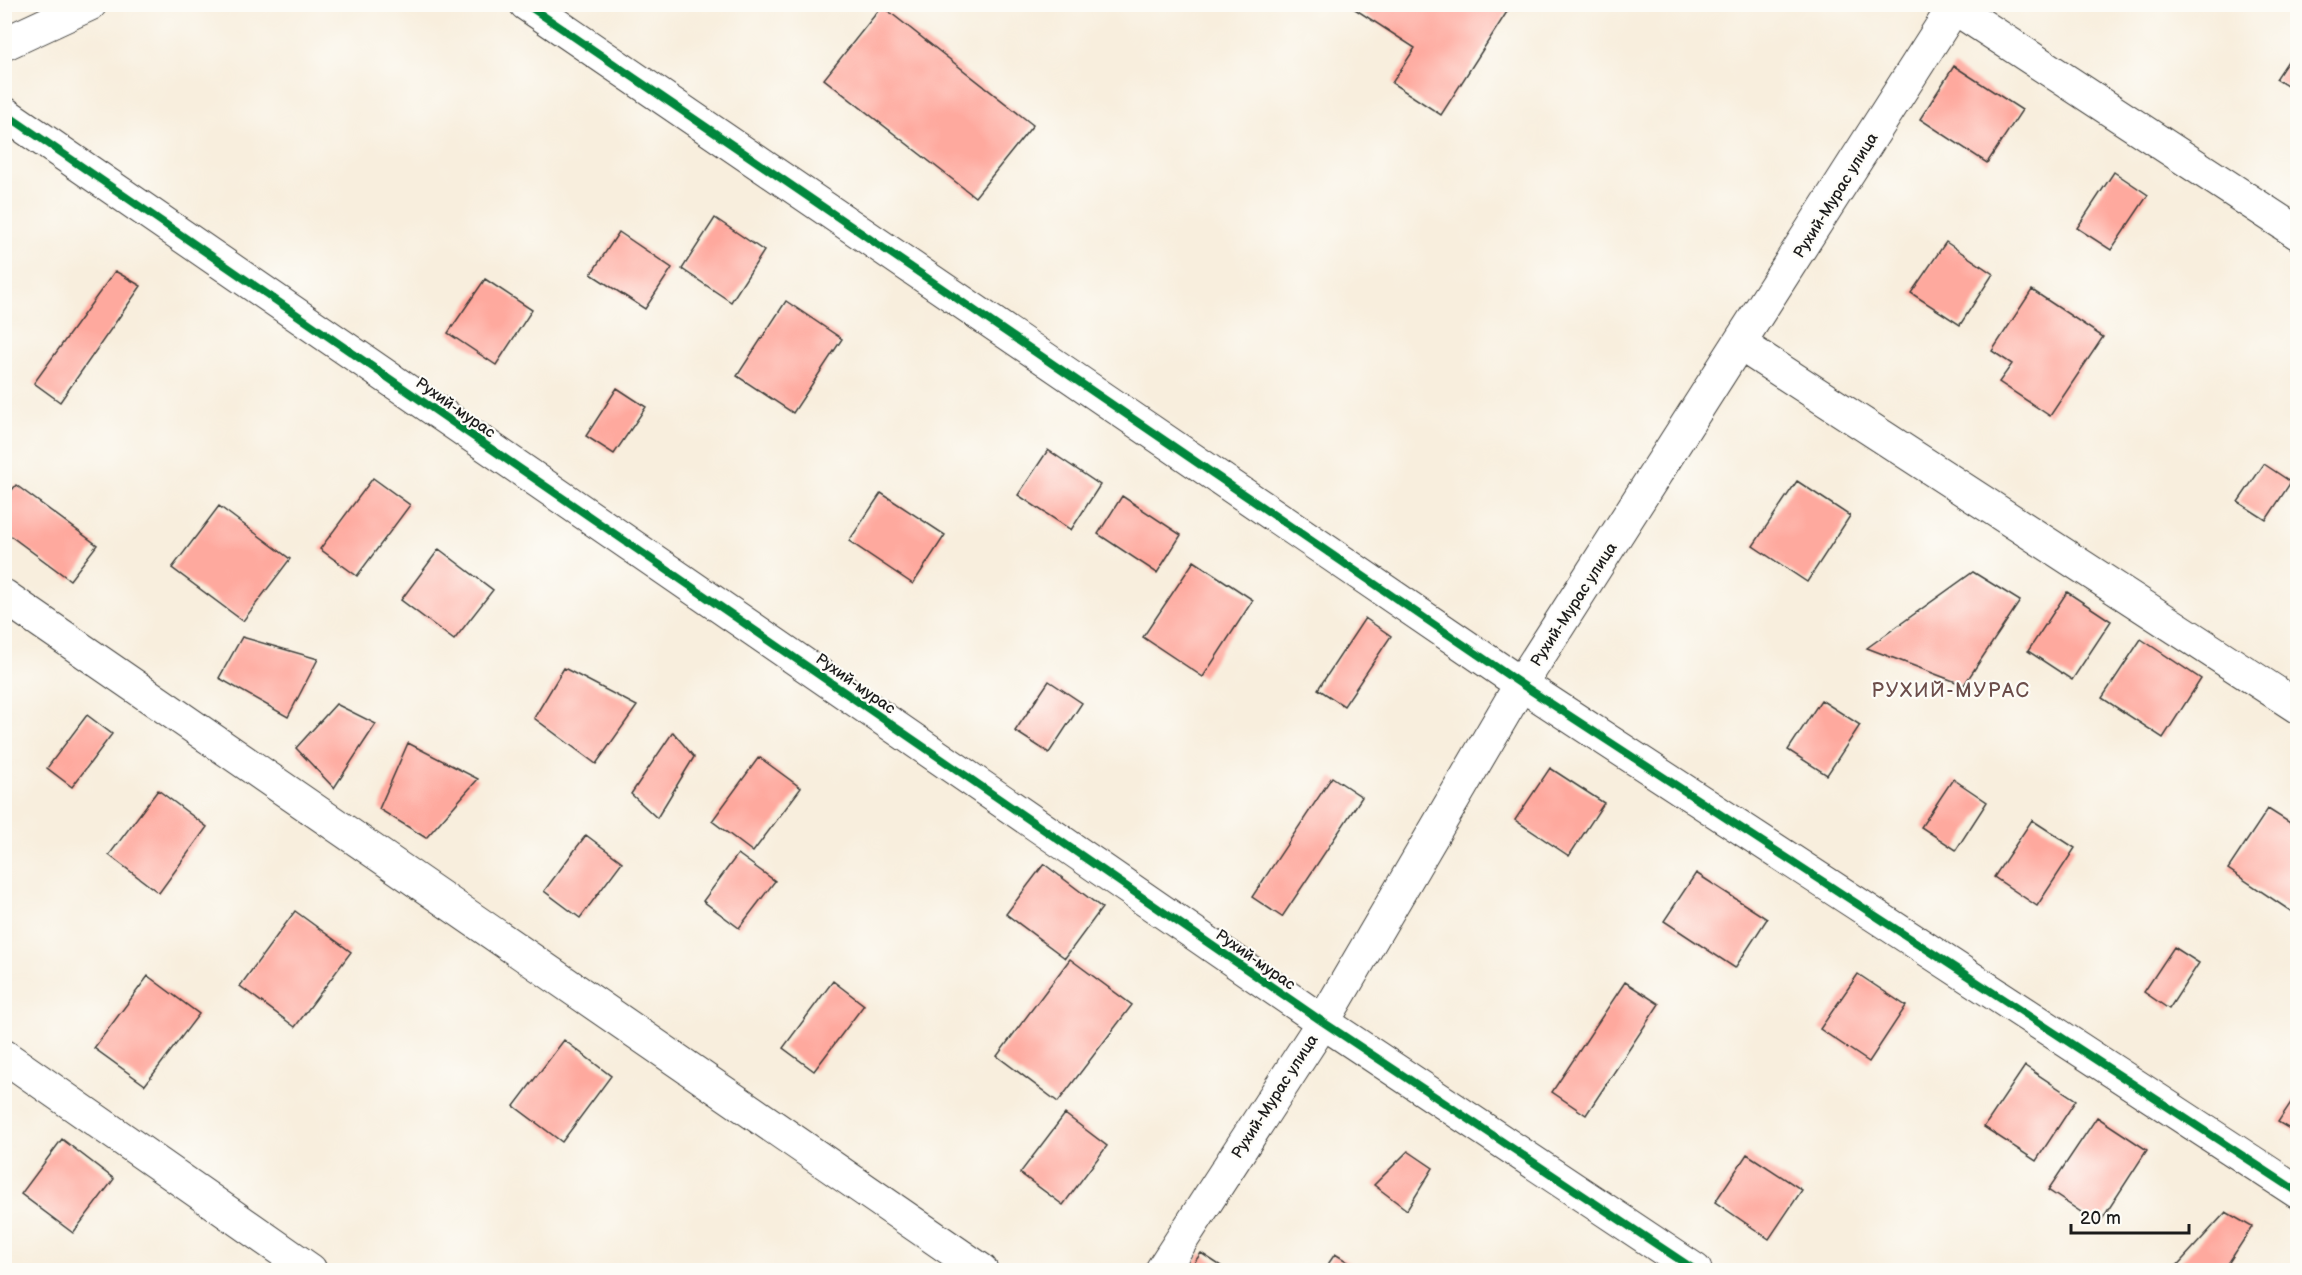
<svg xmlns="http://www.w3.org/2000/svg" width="2302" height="1275" viewBox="0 0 2302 1275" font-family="'Balsamiq Sans',sans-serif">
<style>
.building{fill:#fea99e}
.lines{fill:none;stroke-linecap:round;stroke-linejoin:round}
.minor-casing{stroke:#3d3c39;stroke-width:35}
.minor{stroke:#fff;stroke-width:33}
.cycleway-casing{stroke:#fdfcf7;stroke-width:11}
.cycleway{stroke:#00873e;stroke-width:8}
.labels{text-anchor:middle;stroke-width:4.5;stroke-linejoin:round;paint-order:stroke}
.street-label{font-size:16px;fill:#1c1c1c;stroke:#fdfcf7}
.quarter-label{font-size:20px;letter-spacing:1.5px;fill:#6b4d4a;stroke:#fdfcf7}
</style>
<rect width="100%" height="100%" fill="#fdfcf7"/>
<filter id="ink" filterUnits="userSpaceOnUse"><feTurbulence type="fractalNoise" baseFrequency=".0167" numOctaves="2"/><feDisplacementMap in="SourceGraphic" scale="12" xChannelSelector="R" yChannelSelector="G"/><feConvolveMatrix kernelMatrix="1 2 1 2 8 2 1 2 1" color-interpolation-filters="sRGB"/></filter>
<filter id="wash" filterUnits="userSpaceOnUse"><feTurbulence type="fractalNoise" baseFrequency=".008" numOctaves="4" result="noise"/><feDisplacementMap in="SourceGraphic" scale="24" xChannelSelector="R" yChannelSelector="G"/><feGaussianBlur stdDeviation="1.35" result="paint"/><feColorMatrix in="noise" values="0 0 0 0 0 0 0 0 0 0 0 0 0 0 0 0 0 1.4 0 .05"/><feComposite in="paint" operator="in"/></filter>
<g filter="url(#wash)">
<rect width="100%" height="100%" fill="#f8eedd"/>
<g id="blocks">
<!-- building -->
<path class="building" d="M1347 4H1512L1441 115 1392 83 1415 48Z
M882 6 1033 125 975 197 824 79Z
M2298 46V93L2276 79Z
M1954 66 2022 110 1987 163 1920 119Z
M2114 172 2148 195 2111 250 2077 228Z
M715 218 764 251 731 302 682 269Z
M619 232 672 268 645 309 591 274Z
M1946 242 1993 274 1960 325 1911 293Z
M115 271 141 286 60 402 34 383Z
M485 279 532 310 496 365 448 333Z
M2032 290 2103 337 2050 416 1999 382 2012 364 1992 351Z
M786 301 842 339 793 413 737 376Z
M617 388 646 407 614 454 586 436Z
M1048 450 1100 485 1071 530 1018 495Z
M2264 464 2291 482 2266 520 2238 502Z
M373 478 410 505 357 576 320 549Z
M1797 481 1850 516 1807 582 1753 546Z
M16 485 97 545 70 580 4 531V500Z
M881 493 945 535 913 584 849 541Z
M1122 496 1181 535 1157 573 1098 534Z
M219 506 290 559 243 621 172 568Z
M439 549 493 590 454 640 401 600Z
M1194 561 1253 600 1203 677 1143 637Z
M1973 572 2020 601 1964 685 1867 648Z
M2067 592 2111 621 2072 680 2028 651Z
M1365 618 1391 636 1344 706 1318 689Z
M242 637 318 659 288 717 219 678Z
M2141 639 2201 679 2163 738 2102 698Z
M564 668 637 706 596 764 534 718Z
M1049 681 1082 703 1049 753 1015 731Z
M1821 700 1860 725 1827 775 1788 750Z
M336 704 376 724 334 788 296 748Z
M87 715 112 734 72 787 47 768Z
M673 732 694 757 657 818 631 794Z
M408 743 478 779 426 838 379 809Z
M759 757 801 788 753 852 712 821Z
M1550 768 1604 803 1569 856 1515 820Z
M1332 777 1362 797 1282 917 1252 897Z
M1953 779 1987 802 1956 850 1921 827Z
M158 790 207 827 159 893 109 855Z
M2268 809 2298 828V916L2228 869Z
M2032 820 2075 848 2037 906 1994 877Z
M586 835 622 862 580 918 544 891Z
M738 854 775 881 739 928 703 901Z
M1044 864 1102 908 1065 958 1006 914Z
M1696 873 1767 919 1735 968 1664 921Z
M295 911 351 952 295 1027 240 986Z
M2174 947 2199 963 2169 1009 2144 992Z
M1070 959 1132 1005 1058 1102 997 1056Z
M1858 974 1906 1006 1869 1062 1820 1029Z
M148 976 199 1014 145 1085 94 1048Z
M833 981 864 1005 814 1071 783 1048Z
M1625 982 1659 1004 1586 1115 1552 1092Z
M564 1040 611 1076 562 1142 514 1106Z
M2025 1066 2076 1100 2036 1161 1984 1127Z
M2298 1092V1134L2278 1122Z
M1065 1114 1107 1146 1063 1205 1020 1173Z
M2097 1117 2147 1150 2099 1224 2048 1190Z
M62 1139 114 1179 73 1233 21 1194Z
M1408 1151 1433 1168 1407 1210 1374 1185Z
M1747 1154 1802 1190 1769 1239 1715 1202Z
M2226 1212 2252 1227 2224 1270H2173Z
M1201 1253 1227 1270H1189Z
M1335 1254 1361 1270H1324Z"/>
</g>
</g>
<g filter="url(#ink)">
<use href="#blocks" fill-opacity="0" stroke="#3d3c39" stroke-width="1.5"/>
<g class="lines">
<!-- minor casing -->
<g class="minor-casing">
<path id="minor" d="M526 4 1521 684 2298 1192
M1949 4 2298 233
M4 44 90 4
M4 113 1323 1022 1695 1270
M1740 344 2298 707
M4 596 981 1270
M4 1056 310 1270
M1162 1270 1323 1022 1521 684 1956 4"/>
</g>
<!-- minor -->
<use href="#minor" class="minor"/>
<!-- cycleway casing -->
<g class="cycleway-casing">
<path id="cycleway" d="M526 4 1521 684 2298 1192
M4 113 1323 1022 1695 1270"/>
</g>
<!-- cycleway -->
<use href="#cycleway" class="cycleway"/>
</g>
</g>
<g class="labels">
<!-- street labels -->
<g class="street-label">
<text transform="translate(1835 195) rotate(-58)" y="6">Рухий-Мурас улица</text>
<text transform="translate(456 407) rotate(35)" y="6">Рухий-мурас</text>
<text transform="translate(1573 604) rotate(-57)" y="6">Рухий-Мурас улица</text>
<text transform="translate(856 683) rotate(35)" y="6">Рухий-мурас</text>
<text transform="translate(1256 959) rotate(35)" y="6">Рухий-мурас</text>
<text transform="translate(1274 1096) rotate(-57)" y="6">Рухий-Мурас улица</text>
</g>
<!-- quarter labels -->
<g class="quarter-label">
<text x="1951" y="697">РУХИЙ-МУРАС</text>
</g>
</g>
<!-- margin -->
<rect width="2302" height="1275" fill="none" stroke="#fdfcf7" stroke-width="24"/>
<!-- scale -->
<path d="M2071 1224v9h118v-9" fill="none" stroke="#1c1c1c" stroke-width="3"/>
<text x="2080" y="1224" font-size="18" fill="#1c1c1c" stroke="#fdfcf7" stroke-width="4.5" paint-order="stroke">20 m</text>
</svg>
